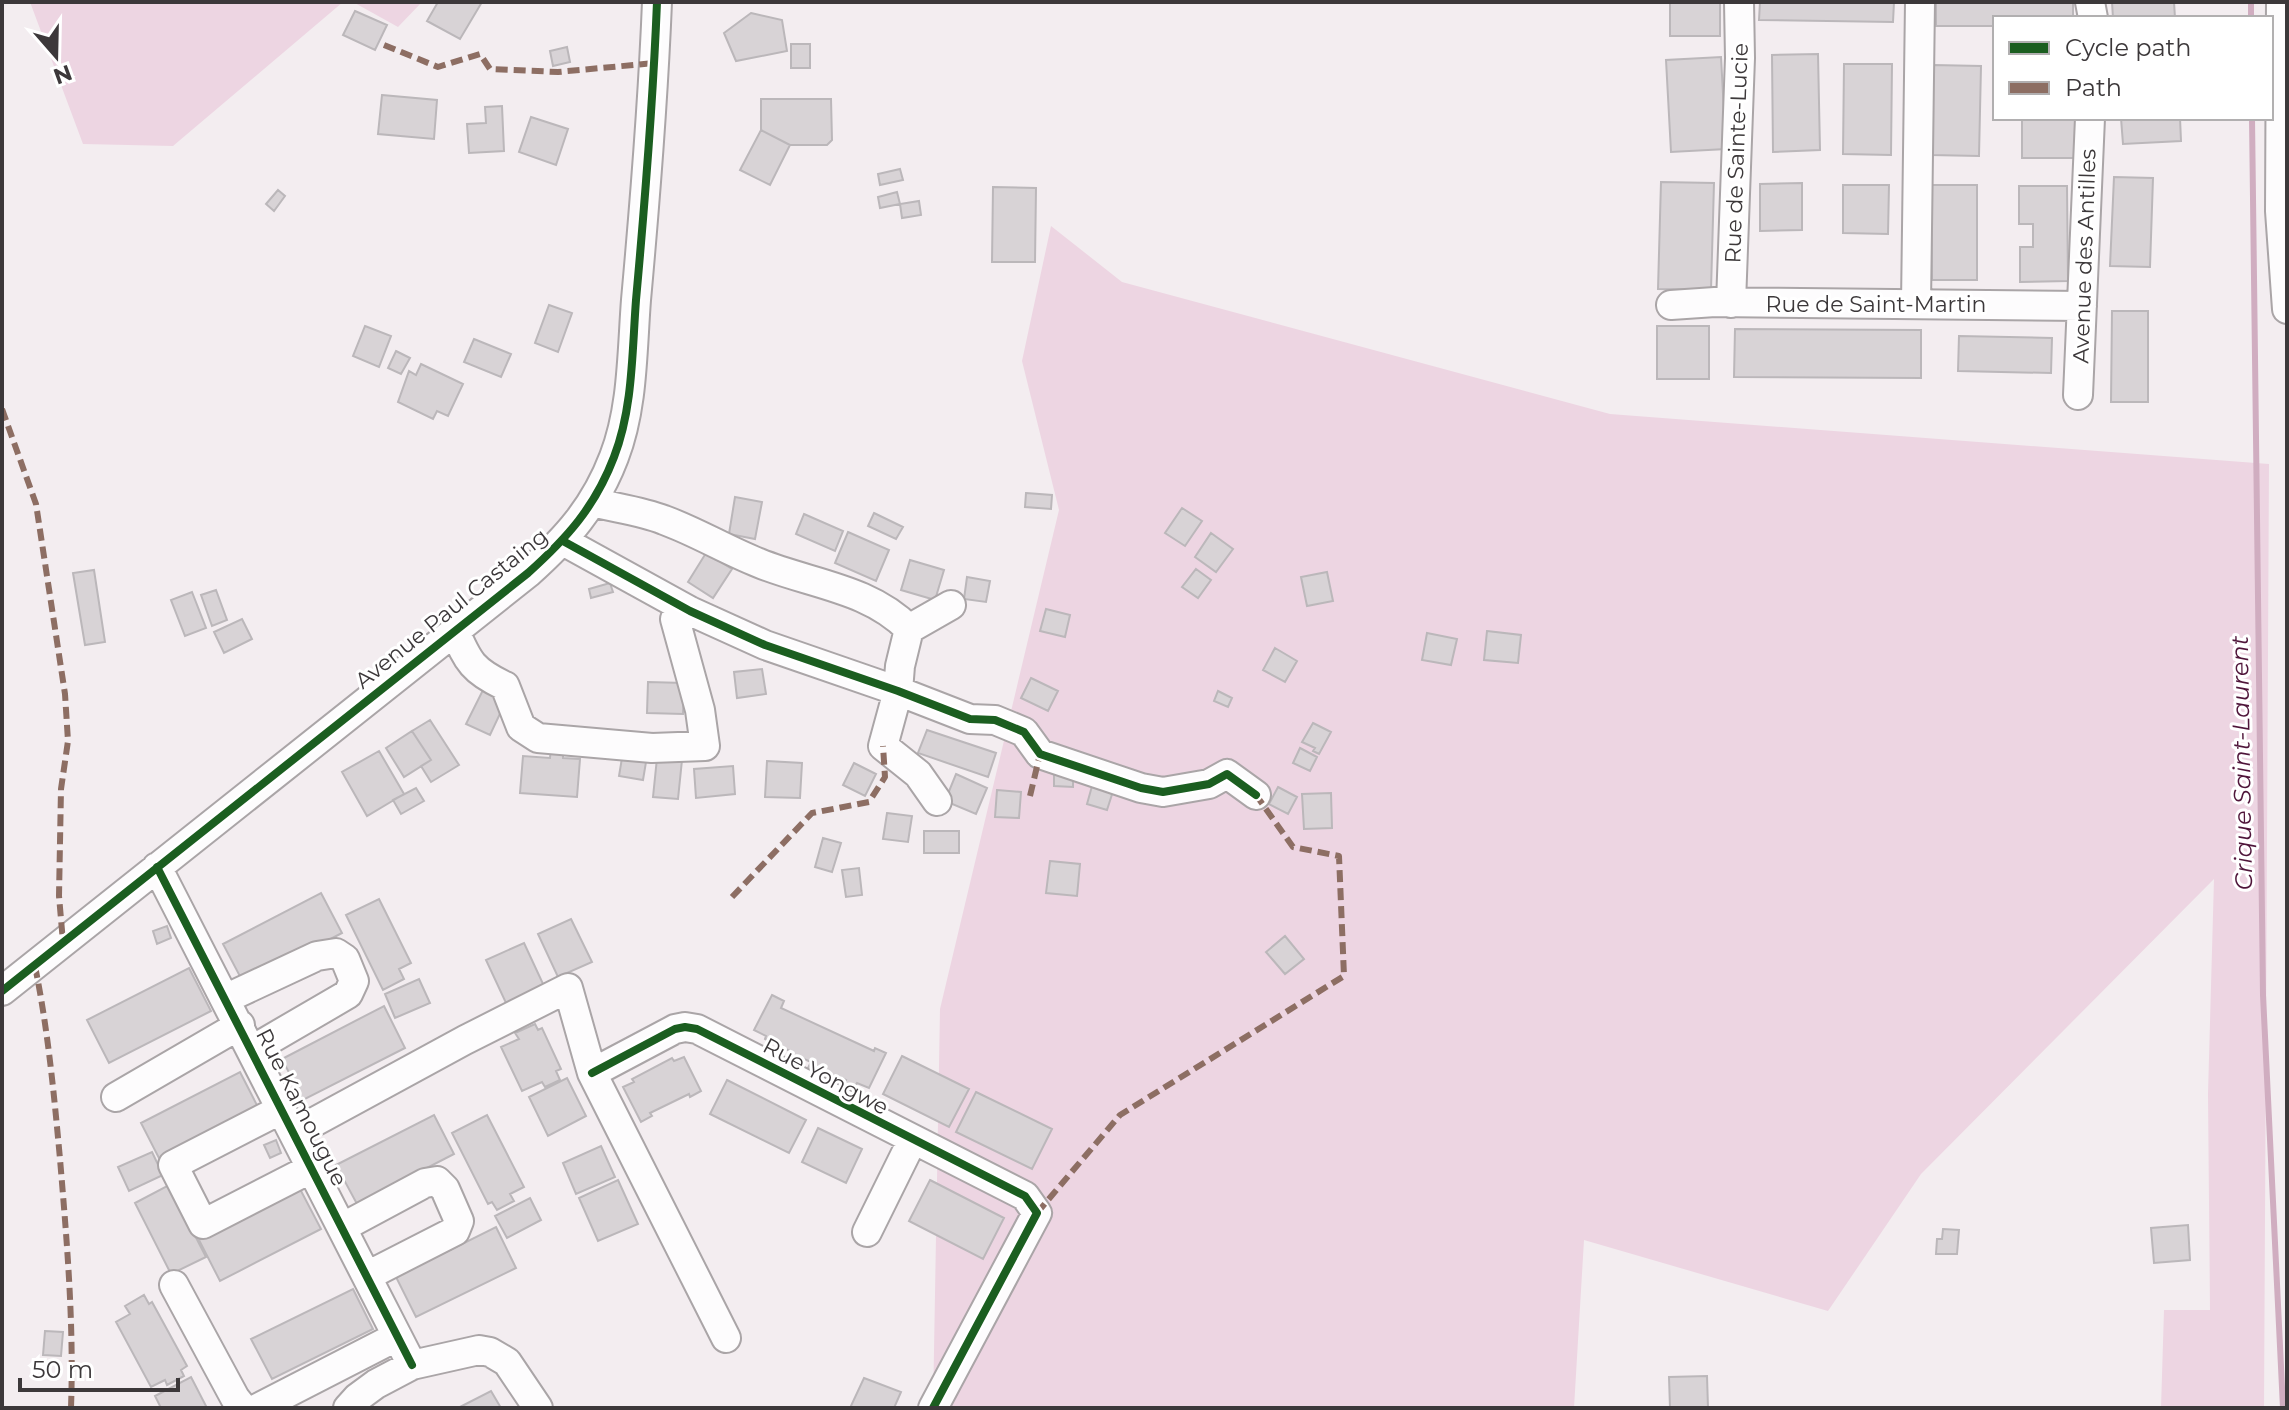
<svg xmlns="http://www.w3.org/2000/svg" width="2289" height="1410" viewBox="0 0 2289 1410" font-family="Montserrat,sans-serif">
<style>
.green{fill:#edd5e2}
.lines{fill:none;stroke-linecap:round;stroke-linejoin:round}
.stream{stroke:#d0adc0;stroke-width:6}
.building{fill:#d8d3d6;stroke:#bbb7ba;stroke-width:2}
.minor-casing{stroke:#aaa5a7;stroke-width:32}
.minor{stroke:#fdfcfd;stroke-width:28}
.quiet{stroke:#8d6e63;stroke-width:6;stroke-dasharray:12 6;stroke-linecap:butt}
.cycleway-casing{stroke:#fff;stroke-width:13}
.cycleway{stroke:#1b5e20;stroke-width:8}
.labels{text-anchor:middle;stroke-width:6;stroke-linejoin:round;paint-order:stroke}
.street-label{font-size:22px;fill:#3c383a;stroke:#fff}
.water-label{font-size:24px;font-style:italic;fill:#4f153a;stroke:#fff}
</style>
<rect width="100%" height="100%" fill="#f3edf0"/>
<!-- green -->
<path class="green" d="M30 2H343L173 146 83 144Z
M353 2H422L398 27Z
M1051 226 1122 282 1610 414 2269 464 2264 1408H2161L2164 1310H2210L2208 1094 2214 879 1921 1174 1828 1311 1584 1240 1574 1408H933L940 1009 1059 510 1022 361Z"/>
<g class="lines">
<!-- stream -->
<path class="stream" d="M2251 2V18
M2252 118 2263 995 2283 1408"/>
</g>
<!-- building -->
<path class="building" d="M438 2H482L460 39 427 21Z
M1670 2H1720V36H1670Z
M1760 2H1894L1893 22 1759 20Z
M1936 2H2073V18H1995V26H1936Z
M2112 2H2174L2175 18H2113Z
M355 11 387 25 375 50 343 35Z
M751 13 782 20 787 51 736 61 724 33Z
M791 44H810V68H791Z
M567 47 570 62 553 66 550 51Z
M1818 54 1820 150 1773 152 1772 55Z
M1721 57 1726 149 1671 152 1666 60Z
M1844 64H1892L1891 155 1843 154Z
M1933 65 1981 66 1979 156 1931 155Z
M382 95 437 100 434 139 378 134Z
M761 99H831L832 140 827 145H790L761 130Z
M502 106 504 151 469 153 467 124 486 123 485 107Z
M531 117 568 129 556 165 519 152Z
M2022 118H2077V158H2022Z
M2121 118H2180L2181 141 2123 144Z
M761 130 790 145 770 185 740 170Z
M900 169 903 180 880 185 878 174Z
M2114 177 2153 178 2150 267 2110 266Z
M1661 182 1714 183 1711 290 1658 289Z
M1802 183V230L1760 231V184Z
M1843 185H1889L1888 234 1843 233Z
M1931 185H1977V280H1932Z
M2019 186H2067L2068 281 2020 282V247H2033V224H2019Z
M993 187 1036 188 1035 262H992Z
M278 190 285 196 274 211 266 204Z
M897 192 900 204 880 208 878 197Z
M919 201 921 215 902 218 900 204Z
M549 305 572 313 558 352 535 343Z
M2112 311H2148V402H2111Z
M365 326 391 336 379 367 353 356Z
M1657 326H1709V379H1657Z
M1735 329 1921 330V378L1734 377Z
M1959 336 2052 338 2051 373 1958 371Z
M474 339 511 354 501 377 464 362Z
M396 351 410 358 401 374 388 368Z
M421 364 463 384 448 416 437 411 433 419 398 402 409 371 416 375Z
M1026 493 1052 495 1051 509 1025 507Z
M735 497 762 502 755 539 729 534Z
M1182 508 1202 521 1185 546 1165 533Z
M874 513 903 527 896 539 868 526Z
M804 514 843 531 835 551 796 534Z
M848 532 889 550 876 581 835 563Z
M1211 533 1233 549 1216 572 1195 557Z
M706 553 732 569 713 598 688 582Z
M910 560 944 570 935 600 901 590Z
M1196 569 1211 580 1198 598 1182 587Z
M94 570 105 642 85 645 73 573Z
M1327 572 1333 601 1307 606 1301 577Z
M967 577 990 581 986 602 964 599Z
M610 583 613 592 591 598 589 589Z
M216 590 227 620 212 626 201 595Z
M192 592 206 628 185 636 171 600Z
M1046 609 1070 615 1065 637 1040 631Z
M242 619 252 639 224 653 214 632Z
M1487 631 1521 635 1518 663 1484 660Z
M1427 633 1457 639 1451 665 1422 660Z
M1275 648 1297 661 1285 682 1263 670Z
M762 669 766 694 737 698 734 672Z
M1031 678 1058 691 1048 711 1021 698Z
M648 682 684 683 683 714 647 713Z
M483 690 506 701 490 735 466 724Z
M1218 691 1232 698 1228 707 1214 701Z
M430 720 459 765 431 782 421 766 431 760 412 731Z
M1313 723 1331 732 1319 754 1313 751 1315 748 1302 742Z
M927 730 996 753 988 777 918 753Z
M412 731 431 760 404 777 386 748Z
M551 747 563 748V758L580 759 577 797 520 793 523 756 550 758Z
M1300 748 1317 757 1310 771 1293 763Z
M379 751 404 794 367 816 342 772Z
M623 752 647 756 643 780 619 776Z
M657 758 682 760 678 799 653 797Z
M767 761 802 763 800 798 765 797Z
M854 763 876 774 865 796 843 785Z
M733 766 735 794 696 798 694 769Z
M1054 770H1073V787L1054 786Z
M956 774 987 788 976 814 945 801Z
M1094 779 1115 785 1107 810 1087 804Z
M1278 787 1297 797 1288 814 1269 804Z
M416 788 424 801 401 814 393 800Z
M997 790 1021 792 1019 818 995 817Z
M1331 793 1332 828 1304 829 1302 794Z
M887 813 912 816 908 842 883 839Z
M924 831H959V853H924Z
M823 838 841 843 832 872 815 867Z
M1050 861 1080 864 1077 896 1046 893Z
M859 868 862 895 846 897 842 870Z
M321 893 342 933 244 984 223 944Z
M379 899 411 963 399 969 404 979 383 990 346 915Z
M571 919 592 962 558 977 538 934Z
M167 926 171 938 157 944 153 931Z
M1285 936 1304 959 1285 974 1266 952Z
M524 943 544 986 506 1003 486 960Z
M189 968 211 1011 109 1063 87 1020Z
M419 979 430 1003 395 1018 385 994Z
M772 995 784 1001 781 1008 874 1051 875 1048 886 1053 869 1088 857 1083 851 1094 841 1090 846 1080 840 1077 835 1087 824 1082 830 1072 821 1068 817 1077 806 1072 811 1062 802 1058 798 1067 788 1062 792 1052 765 1039 766 1036 754 1030Z
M384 1006 405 1048 303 1100 282 1059Z
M535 1024 538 1030 542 1028 561 1069 556 1071 560 1080 545 1087 542 1082 522 1091 501 1047 519 1039 515 1033Z
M902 1056 969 1089 949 1127 883 1094Z
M684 1057 701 1091 690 1097 689 1094 650 1113 652 1116 641 1122 623 1087 634 1082 632 1079 672 1058 674 1061Z
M240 1072 261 1113 162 1164 141 1123Z
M567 1078 586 1116 548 1136 529 1097Z
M727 1080 806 1120 789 1153 710 1114Z
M976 1092 1052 1129 1032 1169 956 1132Z
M434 1115 454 1154 357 1204 336 1165Z
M487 1115 524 1187 510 1194 514 1201 497 1210 492 1202 488 1204 452 1133Z
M818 1128 862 1149 846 1183 802 1162Z
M276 1140 281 1153 270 1158 264 1145Z
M601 1146 615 1177 576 1194 563 1163Z
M152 1152 163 1175 129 1191 118 1167Z
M618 1180 638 1224 598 1241 579 1198Z
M930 1180 1004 1218 983 1259 909 1221Z
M169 1185 206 1257 171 1274 135 1203Z
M300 1189 321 1229 220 1281 199 1240Z
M530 1198 541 1220 507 1238 495 1216Z
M2188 1225 2190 1260 2154 1263 2151 1228Z
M496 1227 516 1268 416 1317 396 1277Z
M1943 1229 1959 1230 1957 1254H1936L1937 1239H1942Z
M353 1289 373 1329 272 1379 251 1339Z
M144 1295 149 1304 152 1302 187 1366 181 1370 184 1376 167 1385 165 1380 151 1387 116 1322 130 1314 125 1306Z
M45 1331 63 1332 61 1356 43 1355Z
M1707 1376 1708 1408H1670L1669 1377Z
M191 1377 207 1408H161L155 1396Z
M864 1378 901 1392 894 1408H850Z
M491 1391 501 1408H458Z"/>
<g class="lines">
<!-- minor casing -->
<g class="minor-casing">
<path id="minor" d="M2090 2 2093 18
M2281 2 2280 211 2287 309
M1731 303 1740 58 1739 2
M1916 304 1920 2
M1671 305 1715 302 2082 306
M2078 395 2090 118
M592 502C615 508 641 511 664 520 697 532 726 550 759 563 810 584 869 588 909 629
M563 541 690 611 765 645 898 691 970 719 995 720 1024 732 1040 754 1141 788 1163 792 1209 784 1227 774 1256 795
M455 631C468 662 473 671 505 686L521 727 538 738 652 748 705 746 700 710 675 619 690 611
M937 801 918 774 883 746 898 691 900 666 909 629 951 605
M157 867 412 1365
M2 991 528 573C567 538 595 507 614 457 633 408 632 352 636 300 645 201 653 102 657 2
M225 999 317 956 336 953 345 959 354 981 348 994 252 1050
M592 1073 675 1029 685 1027 697 1029 1025 1196 1037 1213 933 1408
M116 1097 240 1025
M280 1110 173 1165 203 1224 312 1168
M294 1133 465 1040 568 988 592 1073 726 1338
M343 1227 425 1183 437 1181 445 1189 459 1221 455 1231 367 1276
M867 1232 912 1141
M174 1285 235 1398 243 1408
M258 1408 396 1337
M348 1408 357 1398 376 1384 412 1365 479 1350 490 1352 507 1362 538 1408"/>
</g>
<!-- minor -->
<use href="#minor" class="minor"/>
<!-- quiet -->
<path class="quiet" d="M384 45 438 67 480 54 490 69 558 72 655 63
M2 409 36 504 65 694 68 741 61 789 59 896 63 942
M1030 796 1040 754
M732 897 812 813 869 802 885 777 883 746
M35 966C48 1030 54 1094 60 1159 67 1242 74 1324 71 1408
M1037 1213 1120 1115 1344 976 1339 856 1293 847 1256 795"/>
<!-- cycleway casing -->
<g class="cycleway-casing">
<path id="cycleway" d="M563 541 690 611 765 645 898 691 970 719 995 720 1024 732 1040 754 1141 788 1163 792 1209 784 1227 774 1256 795
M157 867 412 1365
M2 991 528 573C567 538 595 507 614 457 633 408 632 352 636 300 645 201 653 102 657 2
M592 1073 675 1029 685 1027 697 1029 1025 1196 1037 1213 933 1408"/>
</g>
<!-- cycleway -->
<use href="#cycleway" class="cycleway"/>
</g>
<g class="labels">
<!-- street labels -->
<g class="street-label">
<text transform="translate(1736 153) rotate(-88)" y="8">Rue de Sainte-Lucie</text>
<text transform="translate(2084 256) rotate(-88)" y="8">Avenue des Antilles</text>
<text x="1876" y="312">Rue de Saint-Martin</text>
<text transform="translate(451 608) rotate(-39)" y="8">Avenue Paul Castaing</text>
<text transform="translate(826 1076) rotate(28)" y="8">Rue Yongwe</text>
<text transform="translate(302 1107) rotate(63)" y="8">Rue Kamougue</text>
</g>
<!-- water labels -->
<g class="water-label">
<text transform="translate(2242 763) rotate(-91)" y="8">Crique Saint-Laurent</text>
</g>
</g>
<!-- border -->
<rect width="2289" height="1410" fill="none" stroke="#3c383a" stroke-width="8"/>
<!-- legend -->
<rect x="1993" y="16" width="280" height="104" fill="#ffffff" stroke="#b1afb0" stroke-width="2"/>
<rect x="2009" y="42" width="40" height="12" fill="#1b5e20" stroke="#b1afb0" stroke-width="2"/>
<text x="2065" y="56" font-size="24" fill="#3c383a">Cycle path</text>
<rect x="2009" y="82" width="40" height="12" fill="#8d6e63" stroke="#b1afb0" stroke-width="2"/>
<text x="2065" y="96" font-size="24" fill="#3c383a">Path</text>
<!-- north arrow -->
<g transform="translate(56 56) rotate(160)" stroke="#ffffff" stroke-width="6" paint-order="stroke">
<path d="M0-6L14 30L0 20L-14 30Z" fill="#3c383a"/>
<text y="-12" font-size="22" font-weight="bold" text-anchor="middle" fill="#3c383a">N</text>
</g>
<!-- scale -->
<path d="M20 1378v12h158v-12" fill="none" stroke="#3c383a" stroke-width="4"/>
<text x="32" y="1378" font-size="24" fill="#3c383a" stroke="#ffffff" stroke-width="6" paint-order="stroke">50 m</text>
</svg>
